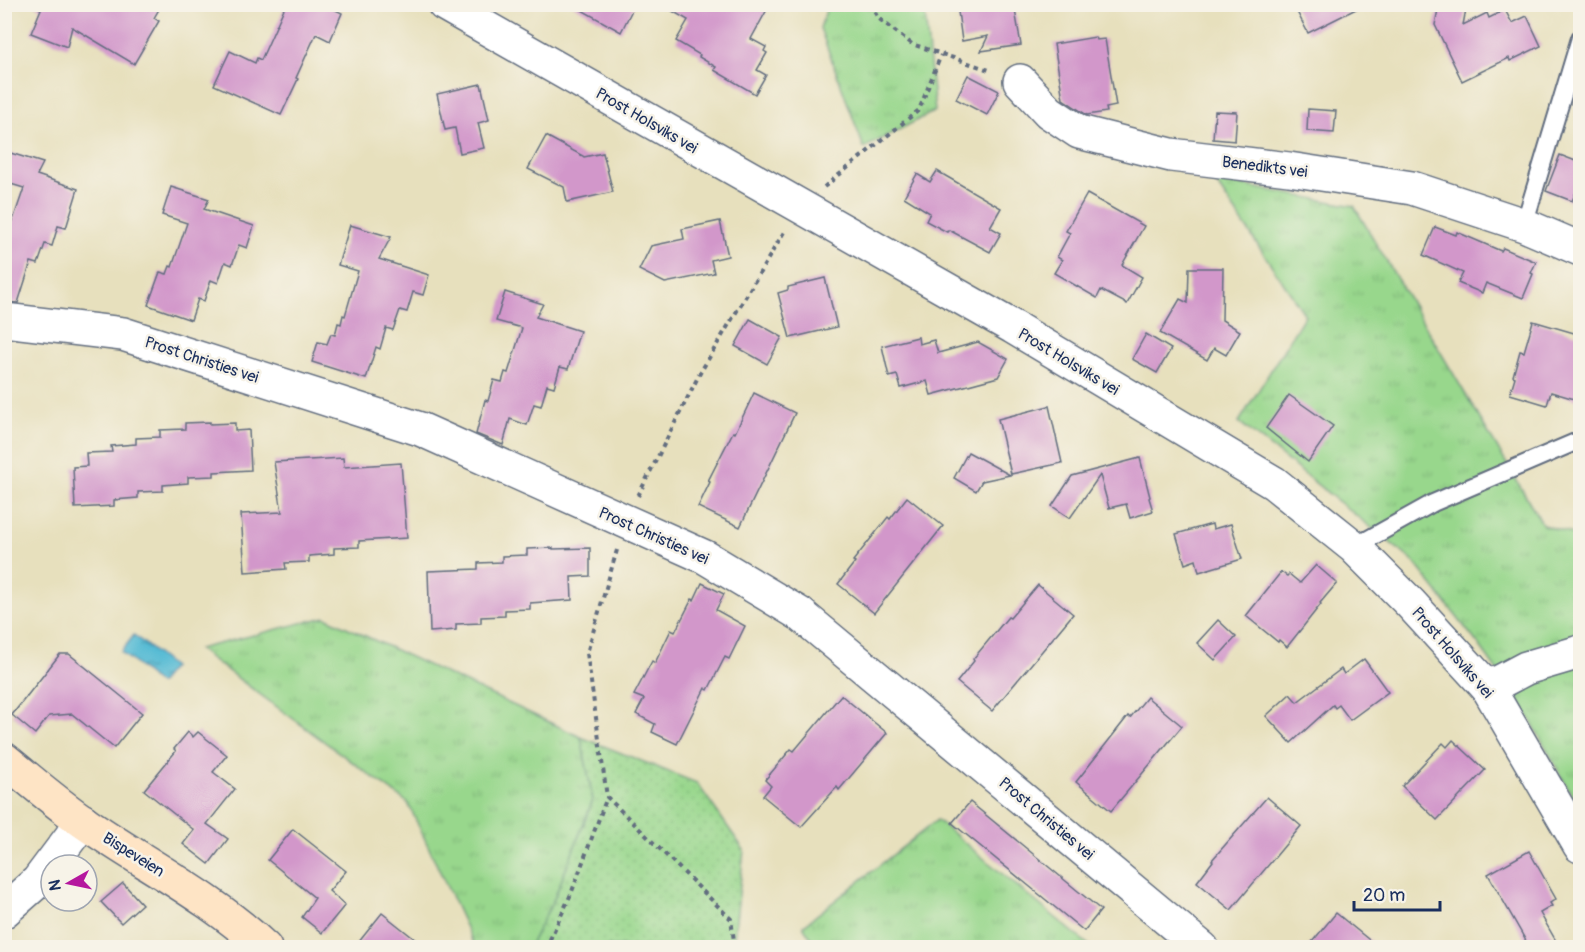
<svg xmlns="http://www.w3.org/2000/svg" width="1585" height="952" font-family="Pangolin,sans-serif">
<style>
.grass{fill:url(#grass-tufts);stroke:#5a8375;stroke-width:1.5}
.park{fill:url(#park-dots);stroke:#5a8375;stroke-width:1.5}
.water{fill:url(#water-ripples);stroke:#387599;stroke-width:1.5}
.building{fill:#d297ca}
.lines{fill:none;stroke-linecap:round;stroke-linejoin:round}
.lane-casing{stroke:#626d7f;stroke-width:20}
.street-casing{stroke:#626d7f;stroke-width:36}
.secondary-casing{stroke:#626d7f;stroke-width:36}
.path{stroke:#626d7f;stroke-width:4;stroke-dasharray:4.5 4.5;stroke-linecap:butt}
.lane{stroke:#fff;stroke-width:16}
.street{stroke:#fff;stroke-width:33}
.secondary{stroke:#fee4c5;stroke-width:33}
.labels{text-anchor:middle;stroke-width:5;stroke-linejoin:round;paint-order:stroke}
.street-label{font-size:16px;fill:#1b2f5e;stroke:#f7f3e8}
</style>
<defs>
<pattern id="grass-tufts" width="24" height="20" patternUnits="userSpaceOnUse" patternTransform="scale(1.5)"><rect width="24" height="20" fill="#98d78c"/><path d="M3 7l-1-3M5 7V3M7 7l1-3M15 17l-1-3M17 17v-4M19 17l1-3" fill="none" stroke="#82b97b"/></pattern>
<pattern id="park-dots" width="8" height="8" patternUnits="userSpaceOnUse" patternTransform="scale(1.5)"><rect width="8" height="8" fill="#98d78c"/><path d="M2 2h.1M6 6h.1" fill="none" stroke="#82b97b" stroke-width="1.8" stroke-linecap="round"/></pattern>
<pattern id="water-ripples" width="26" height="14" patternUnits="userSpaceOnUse" patternTransform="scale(1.5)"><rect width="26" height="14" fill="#56bbd4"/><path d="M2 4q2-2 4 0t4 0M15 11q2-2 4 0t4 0" fill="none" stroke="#4698af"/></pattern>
</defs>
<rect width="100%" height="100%" fill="#f7f3e8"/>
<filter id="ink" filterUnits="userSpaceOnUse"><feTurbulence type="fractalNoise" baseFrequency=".0167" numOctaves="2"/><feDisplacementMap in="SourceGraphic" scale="12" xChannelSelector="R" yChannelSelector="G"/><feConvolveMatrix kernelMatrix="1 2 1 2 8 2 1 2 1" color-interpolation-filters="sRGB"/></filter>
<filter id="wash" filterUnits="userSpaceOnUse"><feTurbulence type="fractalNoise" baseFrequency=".008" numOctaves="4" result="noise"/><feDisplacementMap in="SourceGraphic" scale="24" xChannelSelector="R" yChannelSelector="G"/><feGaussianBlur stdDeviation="1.35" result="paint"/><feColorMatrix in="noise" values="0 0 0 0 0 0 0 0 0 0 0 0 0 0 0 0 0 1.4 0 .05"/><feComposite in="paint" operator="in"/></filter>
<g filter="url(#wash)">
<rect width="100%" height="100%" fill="#e7e0bd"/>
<g class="grass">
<polygon points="828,5 924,5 935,111 864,148 820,28"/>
<polygon points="1214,180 1354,206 1543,525 1580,536 1580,810 1525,710 1478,644 1413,561 1239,422 1305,315"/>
<polygon points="325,617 581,737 593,800 555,897 529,947 475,947 408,803 198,649"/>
<polygon points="937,820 1091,947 817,947 803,926"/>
</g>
<polygon class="park" points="581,737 697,783 744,850 733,947 529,947 555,897 593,800"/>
<polygon class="water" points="134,635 173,667 159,684 121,652"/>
<g id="blocks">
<g class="building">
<polygon points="33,4 162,4 154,18 159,21 134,64 72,27 67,47 31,33 41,9"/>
<polygon points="286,4 323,4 342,13 330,41 316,34 296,78 298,79 281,115 214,85 230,51 255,63 257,58 261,60"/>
<polygon points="571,4 635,4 621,32"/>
<polygon points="660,4 770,4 751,39 766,47 764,51 767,53 757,70 766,75 755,94 714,70 716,67 699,57 700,55 676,41 688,20"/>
<polygon points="957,4 1014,4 1021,45 981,51 988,36 962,41"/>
<polygon points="1293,4 1366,4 1308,33"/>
<polygon points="1439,4 1467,4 1463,25 1487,13 1489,18 1505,10 1512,23 1527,16 1541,46 1510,61 1509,58 1462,81 1435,25"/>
<polygon points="1095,37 1096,40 1105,39 1116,106 1106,108 1107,112 1087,115 1063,99 1054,44"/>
<polygon points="968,75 999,91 987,115 956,99"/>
<polygon points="481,84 489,120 478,123 484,148 460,153 455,128 445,130 437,94"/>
<polygon points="1308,109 1336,111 1334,133 1307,131"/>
<polygon points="1215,111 1237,112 1235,141 1213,139"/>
<polygon points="546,136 583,156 584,157 603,153 613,192 567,202 564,187 528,169"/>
<polygon points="4,151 43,163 37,175 78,189 66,228 58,226 52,246 45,244 38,264 31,262 18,303 4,302 4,231 9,232 24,188 4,182"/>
<polygon points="1560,155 1581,163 1581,181 1572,201 1546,191"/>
<polygon points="937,171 1001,208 990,227 1001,233 990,252 949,230 947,232 926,221 930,213 904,197 917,174 930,182"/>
<polygon points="171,187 209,199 204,209 254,226 247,248 239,245 232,265 225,262 218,283 211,280 204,301 198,299 191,320 148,305 160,272 167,274 170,266 172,267 187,223 162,215"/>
<polygon points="1087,194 1144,226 1122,265 1142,277 1127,304 1101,290 1097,298 1054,273 1062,260 1057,257 1070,233 1066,231"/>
<polygon points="720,221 728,256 711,260 714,273 665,283 639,270 651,246 684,239 682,229"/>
<polygon points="350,225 391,237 379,259 429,275 423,295 413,292 407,312 400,310 393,330 386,328 380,349 376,347 366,379 312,362 318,342 327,344 331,334 335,335 338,323 341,324 343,315 345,316 358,271 338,265"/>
<polygon points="1435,227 1456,235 1457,232 1501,251 1503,248 1536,262 1531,273 1533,274 1523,298 1486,283 1482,293 1458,283 1463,273 1423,255"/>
<polygon points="1189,268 1223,268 1222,320 1240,331 1226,355 1214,348 1207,360 1160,333 1180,299 1188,303"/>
<polygon points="825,278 837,327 790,338 778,293 788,290 788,287"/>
<polygon points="505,292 543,304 536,317 580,331 568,369 560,367 554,387 547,385 541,406 534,404 527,425 510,419 503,445 476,434 485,400 488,401 494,380 502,382 505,372 508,373 522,328 496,321"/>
<polygon points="750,319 782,337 767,364 735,346"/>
<polygon points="1533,321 1581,335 1581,401 1551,392 1547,405 1510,394 1515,377 1513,376 1520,351 1524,352"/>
<polygon points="1146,334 1171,349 1157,373 1132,359"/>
<polygon points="918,337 919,344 934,340 938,353 978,342 1008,359 998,377 931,395 927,381 901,388 897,375 889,377 882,346"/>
<polygon points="754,393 795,413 740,527 698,507 710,482 708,481 733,432 735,433"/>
<polygon points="1289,395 1333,426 1308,462 1266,428"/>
<polygon points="1049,406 1062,463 1011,474 998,419"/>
<polygon points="210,422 210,424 235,423 235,431 249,430 251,470 214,472 214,476 188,477 188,483 163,485 163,491 138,492 138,498 114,500 114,506 75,508 73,467 87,466 86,453 112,452 111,446 136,444 136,438 160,437 160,430 185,429 185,423"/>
<polygon points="968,452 1010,475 982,481 976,491 954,478"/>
<polygon points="343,458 344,467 401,463 407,538 359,541 359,547 334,548 334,554 309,556 309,562 285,563 286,569 245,572 241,514 282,512 274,462"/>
<polygon points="1140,458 1150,497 1149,498 1153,511 1130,518 1126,504 1109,508 1100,475 1070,518 1052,506 1072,476"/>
<polygon points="907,497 943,526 874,613 838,584 855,562 853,561 888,517 890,519"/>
<polygon points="1212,524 1213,529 1231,524 1242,559 1199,572 1196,560 1185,564 1176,534"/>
<polygon points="553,548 553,549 590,548 590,576 571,577 572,600 530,603 530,609 505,610 505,616 481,617 481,623 456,624 456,630 430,632 428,571 478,569 478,563 502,562 502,556 527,555 527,549"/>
<polygon points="1316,565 1337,583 1320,603 1321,604 1287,647 1279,640 1278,642 1246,616 1281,572 1287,576 1289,574 1300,583"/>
<polygon points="702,583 724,594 716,610 745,626 729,659 725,657 708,690 705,688 677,744 652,732 655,724 636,714 644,699 634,695 652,661 655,663 671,630 675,632 692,599 694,600"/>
<polygon points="1038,585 1073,614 992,711 957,682 974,661 973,659 1008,617 1010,618"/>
<polygon points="1218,620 1236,637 1215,660 1197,643"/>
<polygon points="60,654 69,654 142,713 114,748 72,714 49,716 35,734 12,715"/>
<polygon points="1364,659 1388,692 1350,720 1339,705 1335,708 1333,705 1291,743 1266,716 1290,694 1297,702 1341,669 1344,674"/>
<polygon points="841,695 887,733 839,790 837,787 801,827 763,796 771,786 765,780 791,749 794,751"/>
<polygon points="1147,697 1182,726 1111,811 1076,782 1128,716 1130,718"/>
<polygon points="188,732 193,737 198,732 227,755 213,772 235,789 207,824 228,839 209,864 183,844 194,830 144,790 176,751 174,749"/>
<polygon points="1453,740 1485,770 1437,820 1402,786 1443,743 1447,747"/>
<polygon points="1267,797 1301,826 1231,910 1197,882 1213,861 1212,860"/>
<polygon points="970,802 1101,910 1084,931 952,823"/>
<polygon points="293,829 346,871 329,891 345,905 322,933 302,917 315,898 268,860"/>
<polygon points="1529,851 1556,899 1550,903 1552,906 1540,913 1560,948 1530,948 1488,874"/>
<polygon points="123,883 142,904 121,923 101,902"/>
<polygon points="382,913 426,948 354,948"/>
<polygon points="1336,913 1379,948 1307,948"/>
</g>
</g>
</g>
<g filter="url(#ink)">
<use href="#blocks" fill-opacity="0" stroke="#626d7f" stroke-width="1.5"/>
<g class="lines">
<g class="lane-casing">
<g id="lane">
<polyline points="1524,225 1580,38"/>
<polyline points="1354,547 1433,503 1580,440"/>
</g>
</g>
<g class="street-casing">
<g id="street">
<polyline points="444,4 1013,327 1274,483 1354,547 1410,603 1488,688 1580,846"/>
<polyline points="1020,81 1049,112 1079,132 1171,155 1289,169 1412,188 1524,225 1580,249"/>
<polyline points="4,320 123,334 420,429 705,557 800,614 1202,948"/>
<polyline points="1488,688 1526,668 1580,652"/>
<polyline points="4,911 38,881 83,821"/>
</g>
</g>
<g class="secondary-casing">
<path id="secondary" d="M4,759C30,780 56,803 84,822C144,864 211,897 265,948"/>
</g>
<g class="path">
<polyline points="870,4 878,18 912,44 992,71"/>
<polyline points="824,187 919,110 941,55"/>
<polyline points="638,496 700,373 784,232"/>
<polyline points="617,550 587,653 607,797 731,919 735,948"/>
<polyline points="546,948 571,894 607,797"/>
</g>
<use href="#lane" class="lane"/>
<use href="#street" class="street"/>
<use href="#secondary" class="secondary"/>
</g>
</g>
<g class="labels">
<g class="street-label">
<text transform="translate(647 120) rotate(30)" y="6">Prost Holsviks vei</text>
<text transform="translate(1265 166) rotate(7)" y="6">Benedikts vei</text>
<text transform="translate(202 359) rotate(18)" y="6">Prost Christies vei</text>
<text transform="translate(1069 361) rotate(31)" y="6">Prost Holsviks vei</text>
<text transform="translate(654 535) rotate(24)" y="6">Prost Christies vei</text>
<text transform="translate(1453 652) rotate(49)" y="6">Prost Holsviks vei</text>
<text transform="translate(1047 818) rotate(40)" y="6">Prost Christies vei</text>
<text transform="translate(134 854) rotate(32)" y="6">Bispeveien</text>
</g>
</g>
<rect width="1585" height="952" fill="none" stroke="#f7f3e8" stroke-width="24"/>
<g transform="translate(69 883) rotate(261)"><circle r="28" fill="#f7f3e8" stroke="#9fa5b1" stroke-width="1.5"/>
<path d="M0-4.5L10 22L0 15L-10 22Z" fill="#b5179e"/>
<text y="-9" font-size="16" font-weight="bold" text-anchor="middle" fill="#1b2f5e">N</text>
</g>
<path d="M1354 901v9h86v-9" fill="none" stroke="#1b2f5e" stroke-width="3"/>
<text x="1363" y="901" font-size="18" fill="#1b2f5e" stroke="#f7f3e8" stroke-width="4.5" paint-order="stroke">20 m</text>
</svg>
